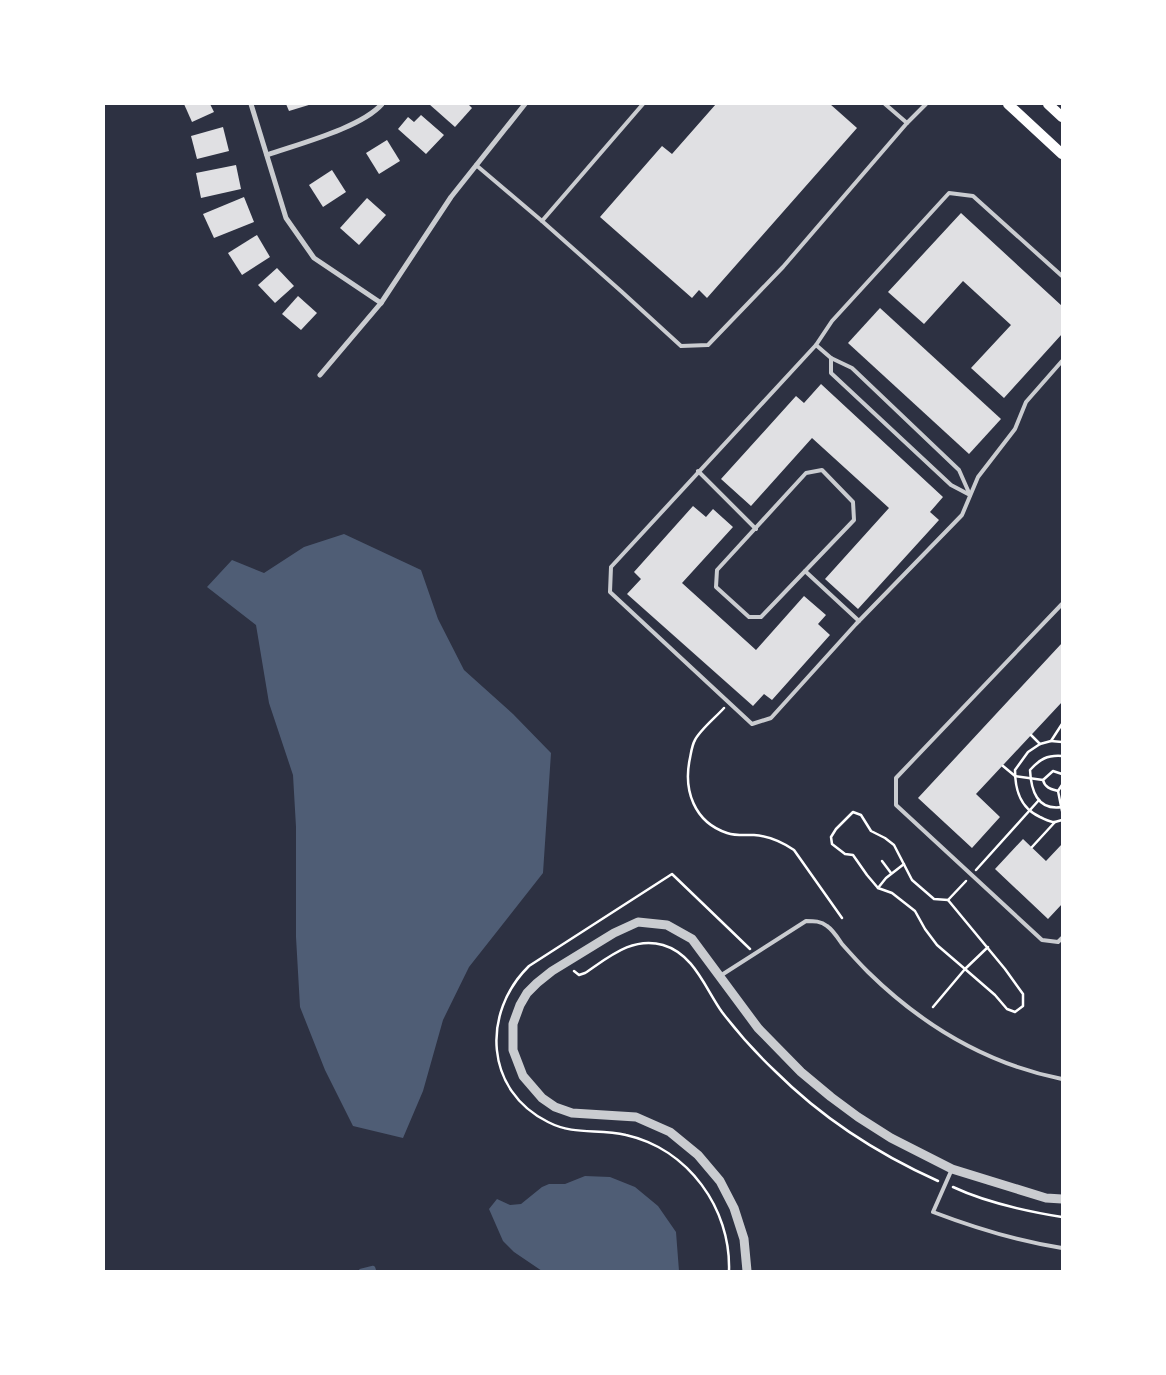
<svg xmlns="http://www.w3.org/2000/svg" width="1166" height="1375" font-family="Figtree,sans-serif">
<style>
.water{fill:#4f5d75}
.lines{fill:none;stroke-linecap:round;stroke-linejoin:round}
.stream{stroke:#4f5d75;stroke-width:4.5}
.building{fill:#e0e0e3}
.path{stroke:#fff;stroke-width:2.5}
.service{stroke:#caccd0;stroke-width:4}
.minor{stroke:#caccd0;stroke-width:5}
.tertiary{stroke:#caccd0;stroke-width:9}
.secondary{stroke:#fff;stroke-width:10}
</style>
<rect width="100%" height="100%" fill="#2d3142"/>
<g class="water">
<polygon points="344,534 421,570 438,619 464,670 513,714 551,753 543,873 469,967 443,1020 423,1091 403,1138 353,1126 325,1070 300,1007 296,937 296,827 293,775 269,703 256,625 207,587 232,560 264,573 304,547"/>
<polygon points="585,1176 610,1177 635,1187 658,1206 676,1232 679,1271 542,1271 514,1252 503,1241 489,1209 497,1199 510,1205 521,1204 542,1187 549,1184 565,1184"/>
</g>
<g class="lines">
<polyline class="stream" points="361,1271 373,1268 374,1271"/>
</g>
<g class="building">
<polygon points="184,104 210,104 214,112 192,122"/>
<polygon points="286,104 312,104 289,111"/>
<polygon points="429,104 468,104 472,108 455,127"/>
<polygon points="716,104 830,104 857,128 707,298 699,290 692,298 600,217 662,146 672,154"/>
<polygon points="421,115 444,135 426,154 398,129 408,117 414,122"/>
<polygon points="223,127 229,151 197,159 191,136"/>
<polygon points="387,140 400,161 379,174 366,153"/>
<polygon points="236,165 241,189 201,198 196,173"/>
<polygon points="332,170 346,192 323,207 309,185"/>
<polygon points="244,197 254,222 214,238 203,214"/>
<polygon points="367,198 386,215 359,245 340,228"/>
<polygon points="961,213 1062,306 1062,334 1004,398 971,368 1011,325 963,281 924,324 888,292"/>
<polygon points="257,235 270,257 242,275 228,253"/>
<polygon points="277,268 294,286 275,303 258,285"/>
<polygon points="298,296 317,313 301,330 282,314"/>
<polygon points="880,308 1001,419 969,454 848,343"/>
<polygon points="821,384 943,497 930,512 939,520 858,609 825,579 889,508 812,438 751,506 721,479 796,396 804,403"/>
<polygon points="693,506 706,517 713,509 733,527 682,583 756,650 804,596 826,615 818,624 830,635 772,700 764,694 753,706 627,594 641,579 634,572"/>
<polygon points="1062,643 1062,702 976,794 1000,817 972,848 918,798"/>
<polygon points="1023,839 1046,861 1062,844 1062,904 1048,919 995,869"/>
</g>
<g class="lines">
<g class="path">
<path d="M724,708C716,717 700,730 695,740C692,745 691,753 690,758C683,790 694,822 727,833C736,836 745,835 754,835C769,836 782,842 794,850L842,918"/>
<polyline points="1031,735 1040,744"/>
<polyline points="1051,741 1062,742"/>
<path d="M1062,756C1047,755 1040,759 1030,770C1031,790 1037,811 1062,807"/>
<polyline points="1003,766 1015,776 1043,780"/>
<path d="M1062,774L1053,771L1043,780C1045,788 1051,789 1058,791L1062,811"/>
<polyline points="1058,791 1062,785"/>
<polyline points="1055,822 1062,820"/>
<path d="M1032,847L1055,822C1049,822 1045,819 1040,817C1020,808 1015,790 1015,770L1028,752L1040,744L1051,741L1062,724"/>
<polyline points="882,861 891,873"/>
<polyline points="976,870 1039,800"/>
<polyline points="878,888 886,878 904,864"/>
<polyline points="948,900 966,881"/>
<path d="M574,971L579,975L585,973C609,957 633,936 663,945C694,954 705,988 722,1012C738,1033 756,1053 775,1071C822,1118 878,1154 938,1181"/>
<polyline points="933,1007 965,969 937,945 925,929 915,911 892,893 878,888 867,875 853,855 845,854 832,844 831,837 836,829 853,812 861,815 871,831 885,838 894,845 912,880 934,899 948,900 1005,969 1023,994 1023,1006 1015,1012 1007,1009 995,995 965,969 988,947"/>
<path d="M953,1187C987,1203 1025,1211 1062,1217"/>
<path d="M729,1271C731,1208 688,1149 626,1135C598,1128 575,1136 548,1122C485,1091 481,1013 529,966L672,874L750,949"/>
</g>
<g class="service">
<polyline points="907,123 926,104"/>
<polyline points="476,165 542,221 643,104"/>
<polyline points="542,221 622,292 681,346 708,345 783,267 907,123 885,104"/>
<polyline points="1062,276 973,196 949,193 832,321 816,345 611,567 610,592 752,724 771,718 856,624 962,515 978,477 1015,429 1026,402 1062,361"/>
<polyline points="816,345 831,358 852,368 959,470 970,495"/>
<polyline points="831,358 831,373 951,485 970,495"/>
<polygon points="822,470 853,502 854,520 761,617 749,617 716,587 717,570 806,473"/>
<polyline points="698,471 756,529"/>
<polyline points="805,571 859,621"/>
<polyline points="1062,604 896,778 896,805 1042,940 1058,942 1062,938"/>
<path d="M720,976L806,921C814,921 821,921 827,926C833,930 838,938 842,944C850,953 859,963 868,972C922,1025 987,1064 1062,1079"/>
<path d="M952,1169L933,1212C975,1228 1017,1241 1062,1248"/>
</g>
<g class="minor">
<polyline points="251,104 286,218 314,258 381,303"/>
<path d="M267,155C298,144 361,128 382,104"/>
<polyline points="320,375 381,303 451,197 525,104"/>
</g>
<polyline class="tertiary" points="747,1271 744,1239 734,1208 720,1181 698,1155 670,1132 636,1117 572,1113 555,1107 542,1098 523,1076 513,1050 513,1024 520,1005 527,993 537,983 552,971 614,933 638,922 667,925 692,939 758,1028 801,1072 831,1097 858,1117 891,1138 952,1169 1046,1198 1062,1199"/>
<g class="secondary">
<polyline points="1008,104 1062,154"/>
<polyline points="1048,104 1062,117"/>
</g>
</g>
<rect width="1166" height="1375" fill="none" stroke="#ffffff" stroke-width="210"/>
</svg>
